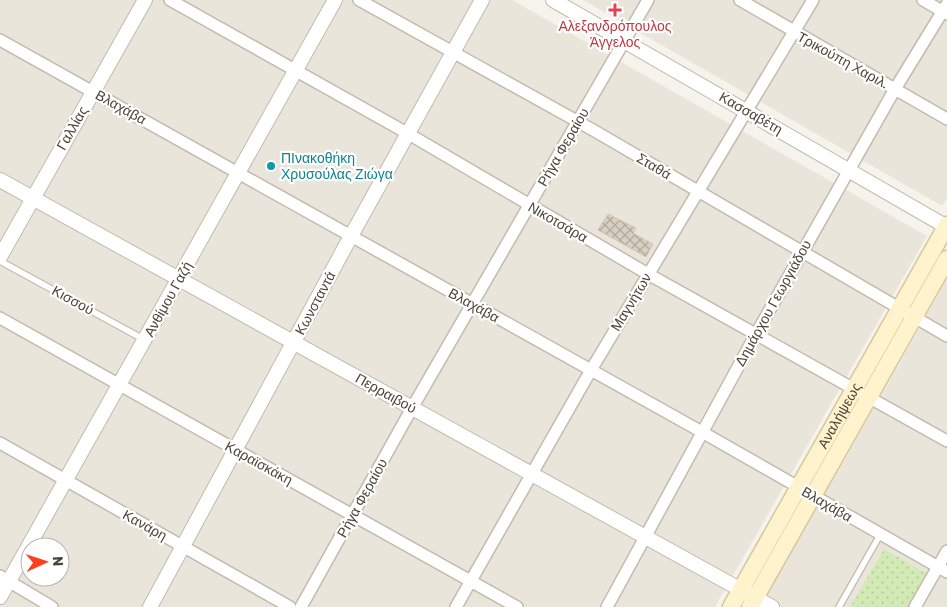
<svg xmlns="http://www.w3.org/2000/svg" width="947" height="607" font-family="Rubik,sans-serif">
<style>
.residential{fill:#eae5da;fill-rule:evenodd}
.grass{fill:url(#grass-dots)}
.building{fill:url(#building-cross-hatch);stroke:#d3c7b4}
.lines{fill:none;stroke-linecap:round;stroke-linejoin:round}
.service-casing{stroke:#c2bbae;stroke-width:8}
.minor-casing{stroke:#c2bbae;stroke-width:14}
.tertiary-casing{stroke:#c2bbae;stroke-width:16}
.secondary-casing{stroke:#d6c79b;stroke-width:19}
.service{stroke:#fff;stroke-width:5.5}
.minor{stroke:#fff;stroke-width:11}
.tertiary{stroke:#fff;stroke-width:14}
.secondary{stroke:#fff3cd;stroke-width:16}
.health-dot{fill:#e0444e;stroke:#fff;stroke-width:2}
.culture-dot{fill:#0f9aa8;stroke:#fff;stroke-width:2}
.labels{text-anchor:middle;stroke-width:4.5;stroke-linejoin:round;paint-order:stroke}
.health-label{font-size:14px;fill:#be3a42;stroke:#fff}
.street-label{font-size:14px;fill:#4b4439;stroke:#fff}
.culture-label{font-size:14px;fill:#0d838f;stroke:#fff;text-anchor:start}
</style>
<defs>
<pattern id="grass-dots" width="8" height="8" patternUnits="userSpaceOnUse" patternTransform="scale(1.25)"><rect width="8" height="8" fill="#d2eab5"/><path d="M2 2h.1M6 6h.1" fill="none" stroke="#b6ca9c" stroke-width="1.8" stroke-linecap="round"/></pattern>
<pattern id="building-cross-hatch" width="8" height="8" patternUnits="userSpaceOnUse" patternTransform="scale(1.25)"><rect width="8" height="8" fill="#d8cfc1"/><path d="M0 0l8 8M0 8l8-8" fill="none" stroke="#b1aa9e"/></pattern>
</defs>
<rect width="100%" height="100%" fill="#f6f3ec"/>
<g class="residential">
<path d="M0,0H512L927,236L715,607H0ZM30,547H60V577H30Z"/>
<polygon points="583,0 947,0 947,198 942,206"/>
<polygon points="947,279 947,607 760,607 913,340"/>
</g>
<polygon class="grass" points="884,549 927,574 908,607 850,607"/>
<polygon class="building" points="608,214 636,228 633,233 653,244 646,257 598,230"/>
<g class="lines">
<g class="service-casing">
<g id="service">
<polyline points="0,261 143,339"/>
<polyline points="839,607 880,535"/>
</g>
</g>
<g class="minor-casing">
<g id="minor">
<polyline points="170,0 407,133 648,274 947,441"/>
<polyline points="359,0 593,130 947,336"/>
<polyline points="740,0 947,119"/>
<polyline points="923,0 947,14"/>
<polyline points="0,40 702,432 947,572"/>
<polyline points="0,318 517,607"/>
<polyline points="0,443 290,607"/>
<polyline points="0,576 52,607"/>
<polyline points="301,607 412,408 648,0"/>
<polyline points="456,607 591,370 813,0"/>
<polyline points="607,607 756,334 895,89 947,4"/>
<polyline points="915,607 947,551"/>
</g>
</g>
<g class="tertiary-casing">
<g id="tertiary">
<polyline points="553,0 947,227"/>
<polyline points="0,180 772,607"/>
<polyline points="0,257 145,0"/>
<polyline points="0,597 335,0"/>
<polyline points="150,607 351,236 482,0"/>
</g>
</g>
<g class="secondary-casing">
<g id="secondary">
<path id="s1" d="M731,607L947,225"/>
<polyline points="750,607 947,259"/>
</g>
</g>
<use href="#service" class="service"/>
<use href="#minor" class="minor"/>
<use href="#tertiary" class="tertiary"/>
<use href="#secondary" class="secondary"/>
</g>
<path class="health-dot" d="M612.5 2.5h5v5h5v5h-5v5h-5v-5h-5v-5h5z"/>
<circle class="culture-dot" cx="271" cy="166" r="5"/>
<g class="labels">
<g class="health-label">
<text x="615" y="31">Αλεξανδρόπουλος<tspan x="615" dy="16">Άγγελος</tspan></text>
</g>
<g class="street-label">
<text transform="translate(843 60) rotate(29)" y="5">Τρικούπη Χαριλ.</text>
<text transform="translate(121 107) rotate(29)" y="5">Βλαχάβα</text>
<text transform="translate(751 113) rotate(30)" y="5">Κασσαβέτη</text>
<text transform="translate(72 128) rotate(-60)" y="5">Γαλλίας</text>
<text transform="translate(563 147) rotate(-60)" y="5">Ρήγα Φεραίου</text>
<text transform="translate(654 166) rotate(31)" y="5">Σταθά</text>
<text transform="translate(558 222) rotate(30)" y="5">Νικοτσάρα</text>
<text transform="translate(168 299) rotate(-61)" y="5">Ανθίμου Γαζή</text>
<text transform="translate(73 300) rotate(29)" y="5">Κισσού</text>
<text transform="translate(631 302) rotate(-59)" y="5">Μαγνήτων</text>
<text transform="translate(315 303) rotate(-62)" y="5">Κωνσταντά</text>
<text transform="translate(773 303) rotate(-61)" y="5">Δημάρχου Γεωργιάδου</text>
<text transform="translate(474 305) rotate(29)" y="5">Βλαχάβα</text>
<text transform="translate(386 393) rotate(29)" y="5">Περραιβού</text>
<text dy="5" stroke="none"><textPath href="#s1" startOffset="220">Αναλήψεως</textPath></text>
<text transform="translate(259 463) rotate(29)" y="5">Καραϊσκάκη</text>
<text transform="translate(362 498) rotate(-61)" y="5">Ρήγα Φεραίου</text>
<text transform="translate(827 504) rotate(30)" y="5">Βλαχάβα</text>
<text transform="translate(145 525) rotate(29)" y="5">Κανάρη</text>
</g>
<g class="culture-label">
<text x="281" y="163">ΠΙνακοθήκη<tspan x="281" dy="16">Χρυσούλας Ζιώγα</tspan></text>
</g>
</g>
<g transform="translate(45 562) rotate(87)"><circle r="24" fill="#ffffff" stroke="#b7b4b0"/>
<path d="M0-4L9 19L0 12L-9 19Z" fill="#fc3f1d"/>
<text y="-8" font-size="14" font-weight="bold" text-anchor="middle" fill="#4b4439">N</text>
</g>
</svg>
